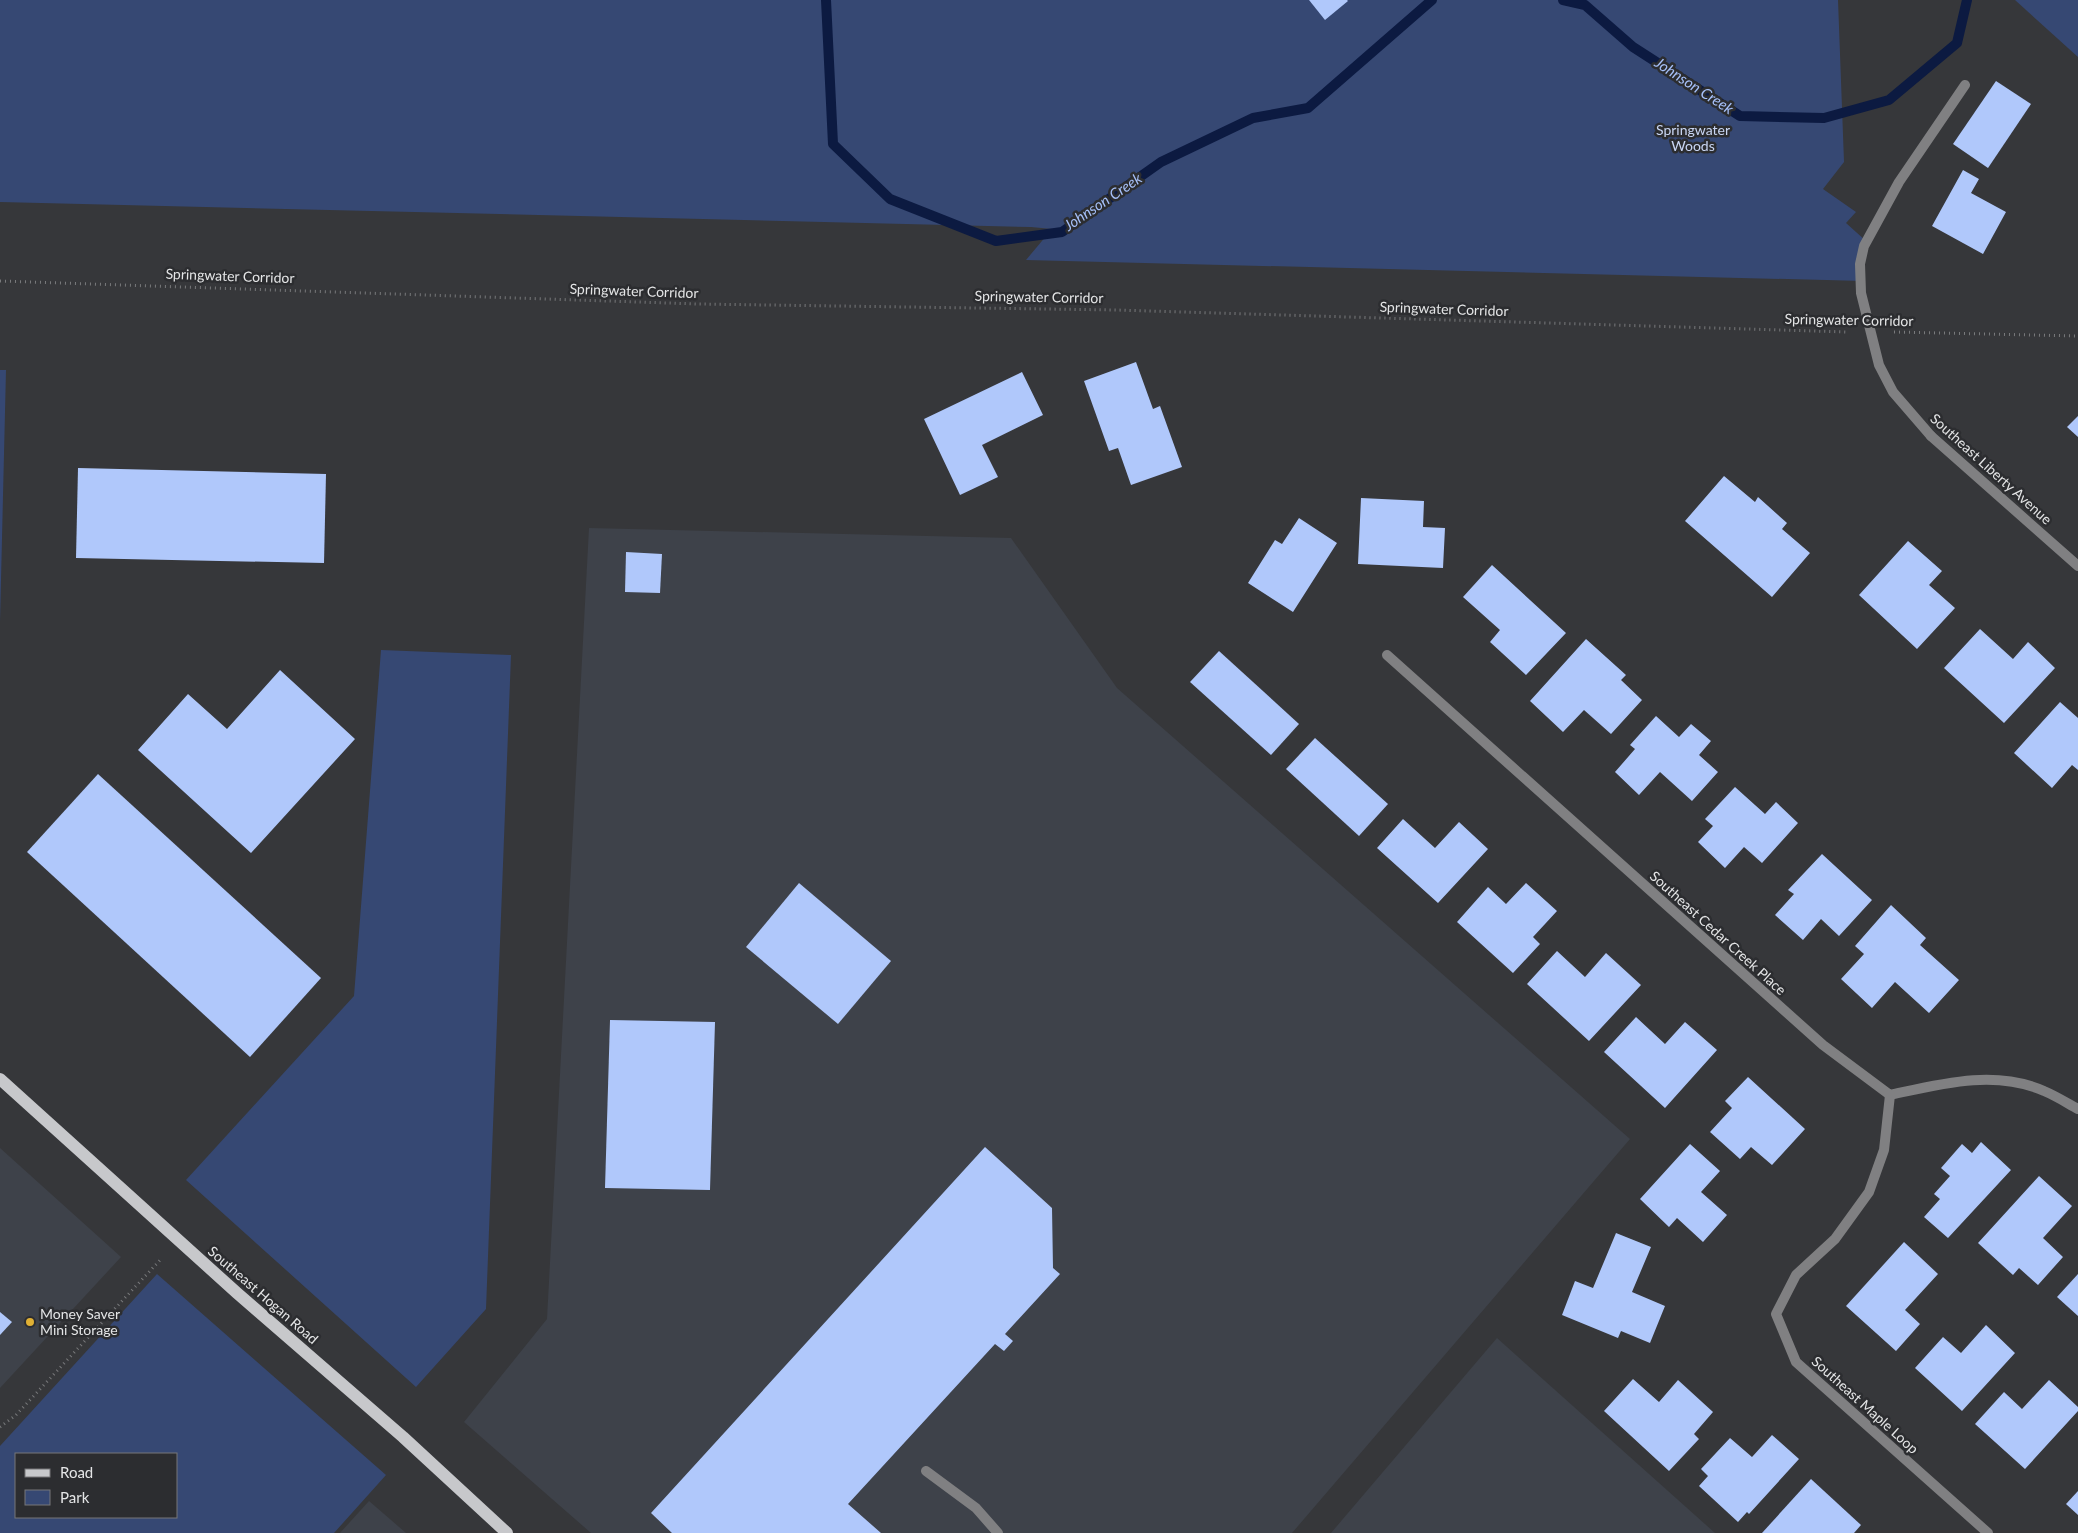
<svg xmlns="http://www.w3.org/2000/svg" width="2078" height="1533" font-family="Lato,sans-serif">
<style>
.built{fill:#3e424a}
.green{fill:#364873;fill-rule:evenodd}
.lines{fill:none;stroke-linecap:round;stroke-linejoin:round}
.stream{stroke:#0c1a41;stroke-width:10}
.building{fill:#b0c8fb}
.path{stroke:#797a7c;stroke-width:3;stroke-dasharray:1 4;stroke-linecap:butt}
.lane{stroke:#808082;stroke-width:10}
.street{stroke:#808082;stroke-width:10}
.primary{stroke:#c7c8cb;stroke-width:12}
.poi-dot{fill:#e0b034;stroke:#2c2d30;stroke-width:2}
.labels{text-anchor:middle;stroke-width:5;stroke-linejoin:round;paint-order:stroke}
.park-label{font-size:14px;fill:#c9d6f3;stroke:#2c2d30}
.street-label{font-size:14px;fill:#e4e5e6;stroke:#2c2d30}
.poi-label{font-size:14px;fill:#e4e5e6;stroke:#2c2d30;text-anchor:start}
.water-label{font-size:15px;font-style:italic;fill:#a6c0f9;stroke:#2c2d30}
</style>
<rect width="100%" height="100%" fill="#36373a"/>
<g class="built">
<polygon points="589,528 1011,538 1117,688 1630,1139 1292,1533 591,1533 464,1422 547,1319"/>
<polygon points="0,1148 121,1257 0,1388"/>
<polygon points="1497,1338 1715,1533 1331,1533"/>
<polygon points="369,1501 406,1533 340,1533"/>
</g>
<g class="green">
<polygon points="0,0 1838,0 1844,162 1823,189 1856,212 1846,223 1866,241 1864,281 1026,260 1052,229 1031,227 0,202"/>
<polygon points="2015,0 2078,0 2078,57"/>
<polygon points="0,370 6,370 0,622"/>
<polygon points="381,650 511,655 486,1309 416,1387 186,1180 354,996"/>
<path d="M157,1274L386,1475L334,1533H0V1446ZM16,1454H176V1517H16Z"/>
</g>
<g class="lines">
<g class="stream">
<polyline points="826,0 833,144 890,199 996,241 1062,232 1161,162 1253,118 1308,108 1432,0"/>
<polyline points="1563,0 1585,5 1633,47 1740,116 1824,118 1889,100 1957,43 1967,0"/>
</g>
</g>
<g class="building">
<polygon points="1309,0 1347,0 1348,1 1325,20"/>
<polygon points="1996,81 2031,104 1988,168 1953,144"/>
<polygon points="1963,170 1979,179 1971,193 2006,212 1983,254 1932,226"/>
<polygon points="1136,362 1153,409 1160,406 1182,467 1131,485 1118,448 1109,451 1084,381"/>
<polygon points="1022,372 1043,415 982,445 998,477 960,495 924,419"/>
<polygon points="2078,416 2078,437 2067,427"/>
<polygon points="78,468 326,474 324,563 76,558"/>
<polygon points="1724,476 1755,502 1758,497 1787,523 1782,529 1810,553 1772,597 1685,521"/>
<polygon points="1361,498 1424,501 1423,527 1445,528 1443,568 1358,564"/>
<polygon points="1299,518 1337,543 1293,612 1248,583 1275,540 1282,544"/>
<polygon points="1908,541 1942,571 1929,585 1955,608 1917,649 1859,595"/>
<polygon points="626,552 662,554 660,593 625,592"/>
<polygon points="1492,565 1566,633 1526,675 1490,642 1500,630 1463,597"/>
<polygon points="1980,629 2013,659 2028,642 2055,668 2004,723 1944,668"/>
<polygon points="1586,639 1626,675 1621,680 1642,700 1611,734 1584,710 1563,732 1530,701"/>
<polygon points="1219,651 1299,724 1271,755 1190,682"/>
<polygon points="280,670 355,739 251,853 138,750 188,694 227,729"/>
<polygon points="2060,702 2078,718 2078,770 2072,765 2052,788 2014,753"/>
<polygon points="1656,716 1679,737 1691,724 1711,741 1699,755 1718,772 1692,801 1660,772 1639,795 1615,772 1635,749 1630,745"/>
<polygon points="1315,738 1388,804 1359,836 1286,769"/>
<polygon points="98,774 321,978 250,1057 27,852"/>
<polygon points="1735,787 1765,814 1776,802 1798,823 1762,863 1744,847 1725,868 1698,842 1713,826 1705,819"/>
<polygon points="1403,819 1435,848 1459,822 1488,849 1438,903 1377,848"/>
<polygon points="1822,854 1872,900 1839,936 1821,919 1803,940 1775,915 1794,894 1788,890"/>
<polygon points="799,883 891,961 838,1024 746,947"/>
<polygon points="1526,883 1557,911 1533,937 1540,944 1513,973 1457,922 1488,887 1506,904"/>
<polygon points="1891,905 1926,938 1920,945 1959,980 1929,1013 1895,982 1872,1008 1841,979 1864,954 1855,946"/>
<polygon points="1557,951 1585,977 1606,953 1641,985 1589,1041 1527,984"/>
<polygon points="1636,1017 1665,1044 1685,1022 1717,1050 1665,1108 1604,1052"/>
<polygon points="610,1020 715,1022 710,1190 605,1188"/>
<polygon points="1748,1077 1805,1129 1772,1165 1751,1147 1740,1159 1710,1132 1732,1108 1725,1101"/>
<polygon points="1981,1142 2011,1170 1948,1238 1924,1217 1940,1199 1934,1194 1950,1176 1941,1168 1962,1144 1972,1153"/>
<polygon points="1690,1144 1720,1171 1701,1192 1727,1215 1703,1242 1677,1218 1669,1227 1640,1199"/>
<polygon points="985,1147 1052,1208 1053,1268 1060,1274 1005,1334 1013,1341 1004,1351 995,1344 848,1504 881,1533 672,1533 651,1513"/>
<polygon points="2039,1176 2072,1206 2043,1238 2063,1257 2038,1285 2019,1268 2013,1275 1978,1243"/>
<polygon points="1616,1233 1651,1247 1632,1292 1665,1306 1650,1343 1621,1331 1618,1338 1562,1315 1575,1281 1593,1288"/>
<polygon points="1904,1242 1938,1274 1905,1310 1920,1324 1896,1351 1846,1306"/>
<polygon points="2078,1274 2078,1316 2057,1297"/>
<polygon points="0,1312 12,1322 0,1335"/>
<polygon points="1986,1325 2015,1353 1962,1411 1915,1368 1943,1337 1961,1353"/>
<polygon points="1633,1379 1659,1402 1678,1380 1713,1412 1694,1434 1699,1439 1669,1471 1604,1411"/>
<polygon points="2049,1380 2078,1407 2078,1411 2025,1469 1975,1424 2004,1392 2022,1409"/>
<polygon points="1772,1435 1799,1459 1749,1514 1747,1512 1738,1522 1699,1486 1708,1476 1701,1469 1730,1438 1752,1457"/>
<polygon points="1811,1479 1861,1525 1854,1533 1762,1533"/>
<polygon points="2078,1491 2078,1515 2066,1504"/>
</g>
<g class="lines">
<g class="path">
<polyline points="0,281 698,304 1116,310 1847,332"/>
<polyline points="1894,332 2078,336"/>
<polyline points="0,1427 16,1415 162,1258"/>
</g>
<g class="lane">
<polyline points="1931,436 1893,392 1879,365 1861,293 1860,264 1864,246 1899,182 1965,85"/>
<polyline points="926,1471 976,1508 998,1533"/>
</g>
<g class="street">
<polyline points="1931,436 2078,566"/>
<path d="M1387,655L1823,1045L1890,1095C1940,1084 1995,1069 2044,1091C2056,1096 2067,1103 2078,1109"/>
<polyline points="1890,1095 1884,1150 1869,1192 1835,1239 1796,1275 1776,1314 1796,1362 1988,1533"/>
</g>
<polyline class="primary" points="0,1079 237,1293 403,1437 507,1533"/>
</g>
<circle class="poi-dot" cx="30" cy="1322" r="5"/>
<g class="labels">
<g class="park-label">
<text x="1693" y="135">Springwater<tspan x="1693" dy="16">Woods</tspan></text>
</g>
<g class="street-label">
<text transform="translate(230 276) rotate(2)" y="5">Springwater Corridor</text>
<text transform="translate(634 291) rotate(2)" y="5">Springwater Corridor</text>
<text transform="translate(1039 297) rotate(1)" y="5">Springwater Corridor</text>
<text transform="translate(1444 309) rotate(2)" y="5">Springwater Corridor</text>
<text transform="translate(1849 320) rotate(1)" y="5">Springwater Corridor</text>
<text transform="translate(1991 469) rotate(42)" y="5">Southeast Liberty Avenue</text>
<text transform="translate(1718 933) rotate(42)" y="5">Southeast Cedar Creek Place</text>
<text transform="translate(263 1295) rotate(41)" y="5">Southeast Hogan Road</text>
<text transform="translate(1865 1405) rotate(42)" y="5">Southeast Maple Loop</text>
</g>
<g class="poi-label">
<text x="40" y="1319">Money Saver<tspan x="40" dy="16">Mini Storage</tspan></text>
</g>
<g class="water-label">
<text transform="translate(1694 86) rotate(33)" y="5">Johnson Creek</text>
<text transform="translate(1103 202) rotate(-34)" y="5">Johnson Creek</text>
</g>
</g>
<rect x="15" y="1453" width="162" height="65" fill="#2c2d30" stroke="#767779"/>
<rect x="25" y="1469" width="25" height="8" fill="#c7c8cb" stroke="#767779"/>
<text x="60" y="1478" font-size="15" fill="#e4e5e6">Road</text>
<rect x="25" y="1490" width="25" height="15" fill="#364873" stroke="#767779"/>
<text x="60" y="1503" font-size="15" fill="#e4e5e6">Park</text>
</svg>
